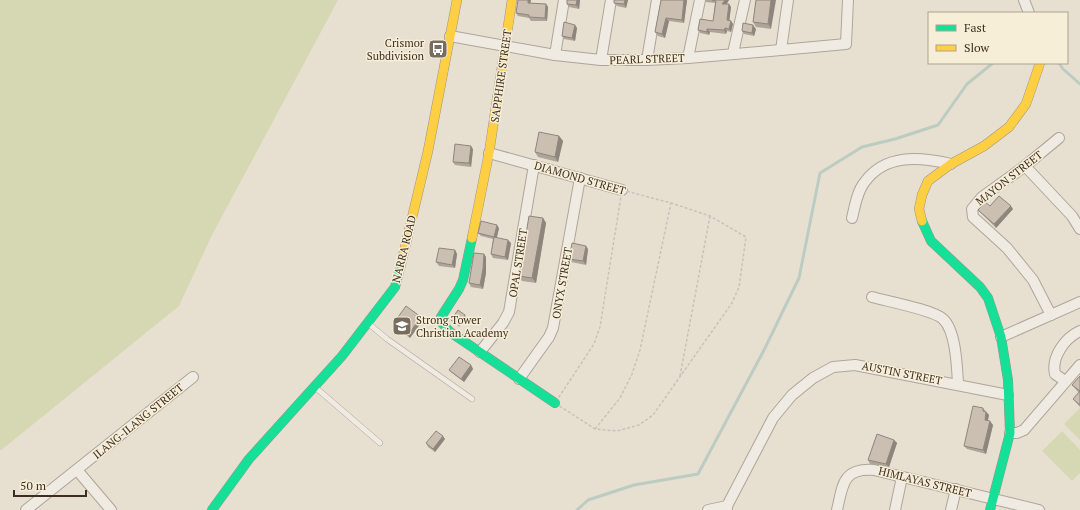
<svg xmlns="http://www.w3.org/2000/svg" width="1080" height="510" font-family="'PT Serif',serif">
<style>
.green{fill:#d6d7b3}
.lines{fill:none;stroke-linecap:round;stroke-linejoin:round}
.stream{stroke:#bcccc2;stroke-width:3}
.lane-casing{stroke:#ada599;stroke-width:6}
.street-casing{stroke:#ada599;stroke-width:12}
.fast-casing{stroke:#9c958a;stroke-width:10}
.slow-casing{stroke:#9c958a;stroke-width:10}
.path{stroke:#c8c2b9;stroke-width:1.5;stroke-dasharray:3 2;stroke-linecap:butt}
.lane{stroke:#efebe3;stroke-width:5}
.street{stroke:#efebe3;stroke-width:10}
.fast{stroke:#16e098;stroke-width:9}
.slow{stroke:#ffcf43;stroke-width:9}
.wall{fill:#afa499}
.shaded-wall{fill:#8e867d}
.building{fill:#cbbfb2;stroke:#8e867d}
.labels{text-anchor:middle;stroke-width:3;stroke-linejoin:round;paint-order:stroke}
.poi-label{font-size:11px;fill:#3d2e20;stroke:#f7eed8;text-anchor:end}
.street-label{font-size:11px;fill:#3d2e20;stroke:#f7eed8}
</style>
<rect width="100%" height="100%" fill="#e7e0d1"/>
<g class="green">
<polygon points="0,0 338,0 212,235 179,306 0,451"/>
<polygon points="1080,408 1080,440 1064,424"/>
<polygon points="1062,431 1080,450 1080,473 1072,481 1042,451"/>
</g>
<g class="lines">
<g class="stream">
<polyline points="1059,63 1063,69 1080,84"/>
<polyline points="577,510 588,500 634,485 698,474 763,352 799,278 820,173 862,147 895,139 938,125 967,84 993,63"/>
</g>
<g class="lane-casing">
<g id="lane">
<polyline points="369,324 387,339 472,399"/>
<polyline points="315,387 380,443"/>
</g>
</g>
<g class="street-casing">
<g id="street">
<polyline points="1024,0 1029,13"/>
<polyline points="450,36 555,55 601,60 647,60 688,58 781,50 846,44 848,0"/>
<polyline points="781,50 788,0"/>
<polyline points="733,53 745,0"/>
<polyline points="555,55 564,0"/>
<polyline points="688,58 700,0"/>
<polyline points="601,60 611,0"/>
<polyline points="647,60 657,0"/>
<polyline points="489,153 622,190"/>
<polyline points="1025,166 1072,216 1080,229"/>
<path d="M852,218C855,206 857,192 864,183C885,153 920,157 951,164"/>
<path d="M872,297C886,301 934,310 943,319C956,331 957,367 958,384"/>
<polyline points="1051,315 1033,280 1007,248 973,217 972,209 982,197 1025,166 1059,138"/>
<polyline points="1001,337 1080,302"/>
<polyline points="480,352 503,323 509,312 534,165"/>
<polyline points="519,379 549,337 553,328 580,178"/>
<path d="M1065,381L1055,374C1051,357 1065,338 1080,331"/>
<polyline points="1010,433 1017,433 1024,430 1080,365"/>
<polyline points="77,470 111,510"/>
<polyline points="26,510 193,377"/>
<polyline points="708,510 727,506"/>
<polyline points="727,510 727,506 773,418 792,395 813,378 833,367 855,365 1008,395"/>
<path d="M837,510C843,485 842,468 874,470L1039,510"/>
<polyline points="895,510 902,477"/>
<polyline points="951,510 956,489"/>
</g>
</g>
<g class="fast-casing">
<g id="fast">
<polyline points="922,221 931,241 980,287 988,298 1001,337 1008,380 1010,433 990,510"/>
<polyline points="472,238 463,280 459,289 441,317 442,323 450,332 555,403"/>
<polyline points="212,510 249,459 342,356 395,287 401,264"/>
</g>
</g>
<g class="slow-casing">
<g id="slow">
<polyline points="922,221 919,209 922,195 928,181 951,164 984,146 1009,127 1026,104 1040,63"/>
<polyline points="472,238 489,153 512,0"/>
<polyline points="401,264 428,151 457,0"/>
</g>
</g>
<g class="path">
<polygon points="622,190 671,203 710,216 746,237 739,287 732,303 653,415 639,425 617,431 595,429 555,403 594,344 600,327"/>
<polyline points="680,376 710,216"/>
<polyline points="595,429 620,398 632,374 640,350 671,203"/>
</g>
<use href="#lane" class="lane"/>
<use href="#street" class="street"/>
<use href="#fast" class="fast"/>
<use href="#slow" class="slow"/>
</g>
<g class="wall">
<polygon points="567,0 580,0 579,9 569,7 567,4"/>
<polygon points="614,0 628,0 626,8 617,6 614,3"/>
<polygon points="661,0 687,0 684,23 669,21 665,38 658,36 655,32"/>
<polygon points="705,0 729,0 726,4 729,4 731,7 729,21 731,21 733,24 731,32 727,31 726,34 710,32 709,35 700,33 698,30 713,21 715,3 706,2"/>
<polygon points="756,0 771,29 756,27 753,22"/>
<polygon points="531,3 546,4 548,7 547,21 531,21 529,18 518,16 516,13"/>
<polygon points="575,25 577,28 575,41 564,39 562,36"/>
<polygon points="756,29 754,36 744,34 742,31"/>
<polygon points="559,136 563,141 558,162 538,157 535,152"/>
<polygon points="473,149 471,167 455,165 453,162"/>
<polygon points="990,206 1013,209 996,228 978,210"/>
<polygon points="543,218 546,223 536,283 522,281 519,276"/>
<polygon points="499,228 497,238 511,243 508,260 493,258 491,254 493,239 481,236 478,233"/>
<polygon points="588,249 586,265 571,262 569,259"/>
<polygon points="455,250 457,254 455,268 439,266 436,262"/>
<polygon points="484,254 486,257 486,273 483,289 471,287 469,283"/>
<polygon points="423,320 410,338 395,327 393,324"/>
<polygon points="471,365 473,369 464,382 452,373 449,370"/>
<polygon points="1080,376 1080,407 1073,399 1079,393 1072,385"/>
<polygon points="983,408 989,415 988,421 993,425 986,454 967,449 964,446"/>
<polygon points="445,439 435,452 428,447 426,443"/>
<polygon points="894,440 897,443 889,467 870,464 868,460"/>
</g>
<g class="shaded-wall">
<polygon points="528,0 531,0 530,6 528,3"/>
<polygon points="577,0 580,0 579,9 576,5"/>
<polygon points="625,0 628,0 626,8 624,4"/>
<polygon points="684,0 687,0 684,23 682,20"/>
<polygon points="725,0 729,0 725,7 722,4"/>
<polygon points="771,0 776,0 771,29 768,24"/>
<polygon points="546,4 548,7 547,21 545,18"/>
<polygon points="729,4 731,7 729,23 727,20"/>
<polygon points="666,18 669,21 665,38 662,34"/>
<polygon points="731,21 733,24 731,32 729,29"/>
<polygon points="575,25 577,28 575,41 572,38"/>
<polygon points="753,25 756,29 754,36 752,33"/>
<polygon points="725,28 727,31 726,34 724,30"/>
<polygon points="707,29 710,32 709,35 707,32"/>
<polygon points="559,136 563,141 558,162 555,157"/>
<polygon points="471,146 473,149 471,167 469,163"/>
<polygon points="1011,206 1013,209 996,228 994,224"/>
<polygon points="543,218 546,223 536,283 532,278"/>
<polygon points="497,225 499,228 496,240 494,237"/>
<polygon points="508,240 511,243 508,260 505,257"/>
<polygon points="586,246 588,249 586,265 583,261"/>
<polygon points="455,250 457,254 455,268 452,265"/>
<polygon points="484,254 486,257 486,273 483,289 480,285"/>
<polygon points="465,315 466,317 459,327 458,325"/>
<polygon points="421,317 423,320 410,338 408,335"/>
<polygon points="471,365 473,369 464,382 461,379"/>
<polygon points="986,412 989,415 987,423 985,420"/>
<polygon points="990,421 993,425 986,454 983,450"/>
<polygon points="443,436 445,439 435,452 433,449"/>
<polygon points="894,440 897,443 889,467 886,464"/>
</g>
<g class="building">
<polygon points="518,0 528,0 528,3 546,4 545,18 529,17 529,15 516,13"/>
<polygon points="567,0 577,0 576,5 567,4"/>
<polygon points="614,0 625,0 624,4 614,3"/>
<polygon points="661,0 684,0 682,20 666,18 662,34 655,32"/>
<polygon points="712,0 725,0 722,4 729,4 727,20 731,21 729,29 725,28 724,30 707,29 707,32 698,30 700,19 713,21 716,1"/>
<polygon points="756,0 771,0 768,24 753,22"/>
<polygon points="564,22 575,25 572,38 562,36"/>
<polygon points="743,23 753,25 752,33 742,31"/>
<polygon points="539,132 559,136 555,157 535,152"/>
<polygon points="455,144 471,146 469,163 453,162"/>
<polygon points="999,196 1011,206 994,224 978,210 985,202 990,206"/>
<polygon points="529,216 543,218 532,278 519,276"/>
<polygon points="481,221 497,225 494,237 478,233"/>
<polygon points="494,237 508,240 505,257 491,254"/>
<polygon points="572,243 586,246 583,261 569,259"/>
<polygon points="439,248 455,250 452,265 436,262"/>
<polygon points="474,253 484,254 483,269 480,285 469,283"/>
<polygon points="406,306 421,317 408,335 393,324"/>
<polygon points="458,310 465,315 458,325 451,320"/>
<polygon points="459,357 471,365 461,379 449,370"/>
<polygon points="1080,376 1080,405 1073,399 1080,391 1072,385"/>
<polygon points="973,406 983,408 983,411 986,412 985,420 990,421 983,450 964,446"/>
<polygon points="436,431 443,436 433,449 426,443"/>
<polygon points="877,434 894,440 886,464 868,460"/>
</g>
<defs>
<g id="bus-square" transform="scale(1)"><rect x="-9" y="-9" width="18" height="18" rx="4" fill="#786c5e" stroke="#f7eed8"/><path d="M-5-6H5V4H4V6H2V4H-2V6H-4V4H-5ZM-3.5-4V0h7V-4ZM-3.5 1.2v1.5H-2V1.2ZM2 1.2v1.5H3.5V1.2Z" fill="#fff"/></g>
<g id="school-square" transform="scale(1)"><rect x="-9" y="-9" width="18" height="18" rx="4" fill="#786c5e" stroke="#f7eed8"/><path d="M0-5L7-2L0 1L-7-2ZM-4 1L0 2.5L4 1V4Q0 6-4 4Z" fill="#fff"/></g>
</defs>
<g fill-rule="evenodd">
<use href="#bus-square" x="438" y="49"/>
<use href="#school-square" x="402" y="326"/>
</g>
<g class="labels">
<g class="poi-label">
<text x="424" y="47">Crismor<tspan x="424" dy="13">Subdivision</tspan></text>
<text x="416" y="324" text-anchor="start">Strong Tower<tspan x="416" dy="13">Christian Academy</tspan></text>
</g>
<g class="street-label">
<text transform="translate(647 59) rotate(-2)" y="4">PEARL STREET</text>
<text transform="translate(501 76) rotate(-82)" y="4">SAPPHIRE STREET</text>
<text transform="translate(580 178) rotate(16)" y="4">DIAMOND STREET</text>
<text transform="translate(1009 178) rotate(-38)" y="4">MAYON STREET</text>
<text transform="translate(404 249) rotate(-76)" y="4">NARRA ROAD</text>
<text transform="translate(518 263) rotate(-81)" y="4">OPAL STREET</text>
<text transform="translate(562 283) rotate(-80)" y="4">ONYX STREET</text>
<text transform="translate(902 373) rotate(11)" y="4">AUSTIN STREET</text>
<text transform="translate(138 421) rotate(-39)" y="4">ILANG-ILANG STREET</text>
<text transform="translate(925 482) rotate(14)" y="4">HIMLAYAS STREET</text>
</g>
</g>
<rect x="928" y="12" width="140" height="52" fill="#f7eed8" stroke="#ada18e"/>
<rect x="936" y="25" width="20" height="6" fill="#16e098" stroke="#ada18e"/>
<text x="964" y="32" font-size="12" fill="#3d2e20">Fast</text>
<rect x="936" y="45" width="20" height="6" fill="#ffcf43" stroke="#ada18e"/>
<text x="964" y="52" font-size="12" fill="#3d2e20">Slow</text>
<path d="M14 490v6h72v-6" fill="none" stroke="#3d2e20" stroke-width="2"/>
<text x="20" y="490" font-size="12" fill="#3d2e20" stroke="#f7eed8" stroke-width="3" paint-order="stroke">50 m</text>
</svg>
